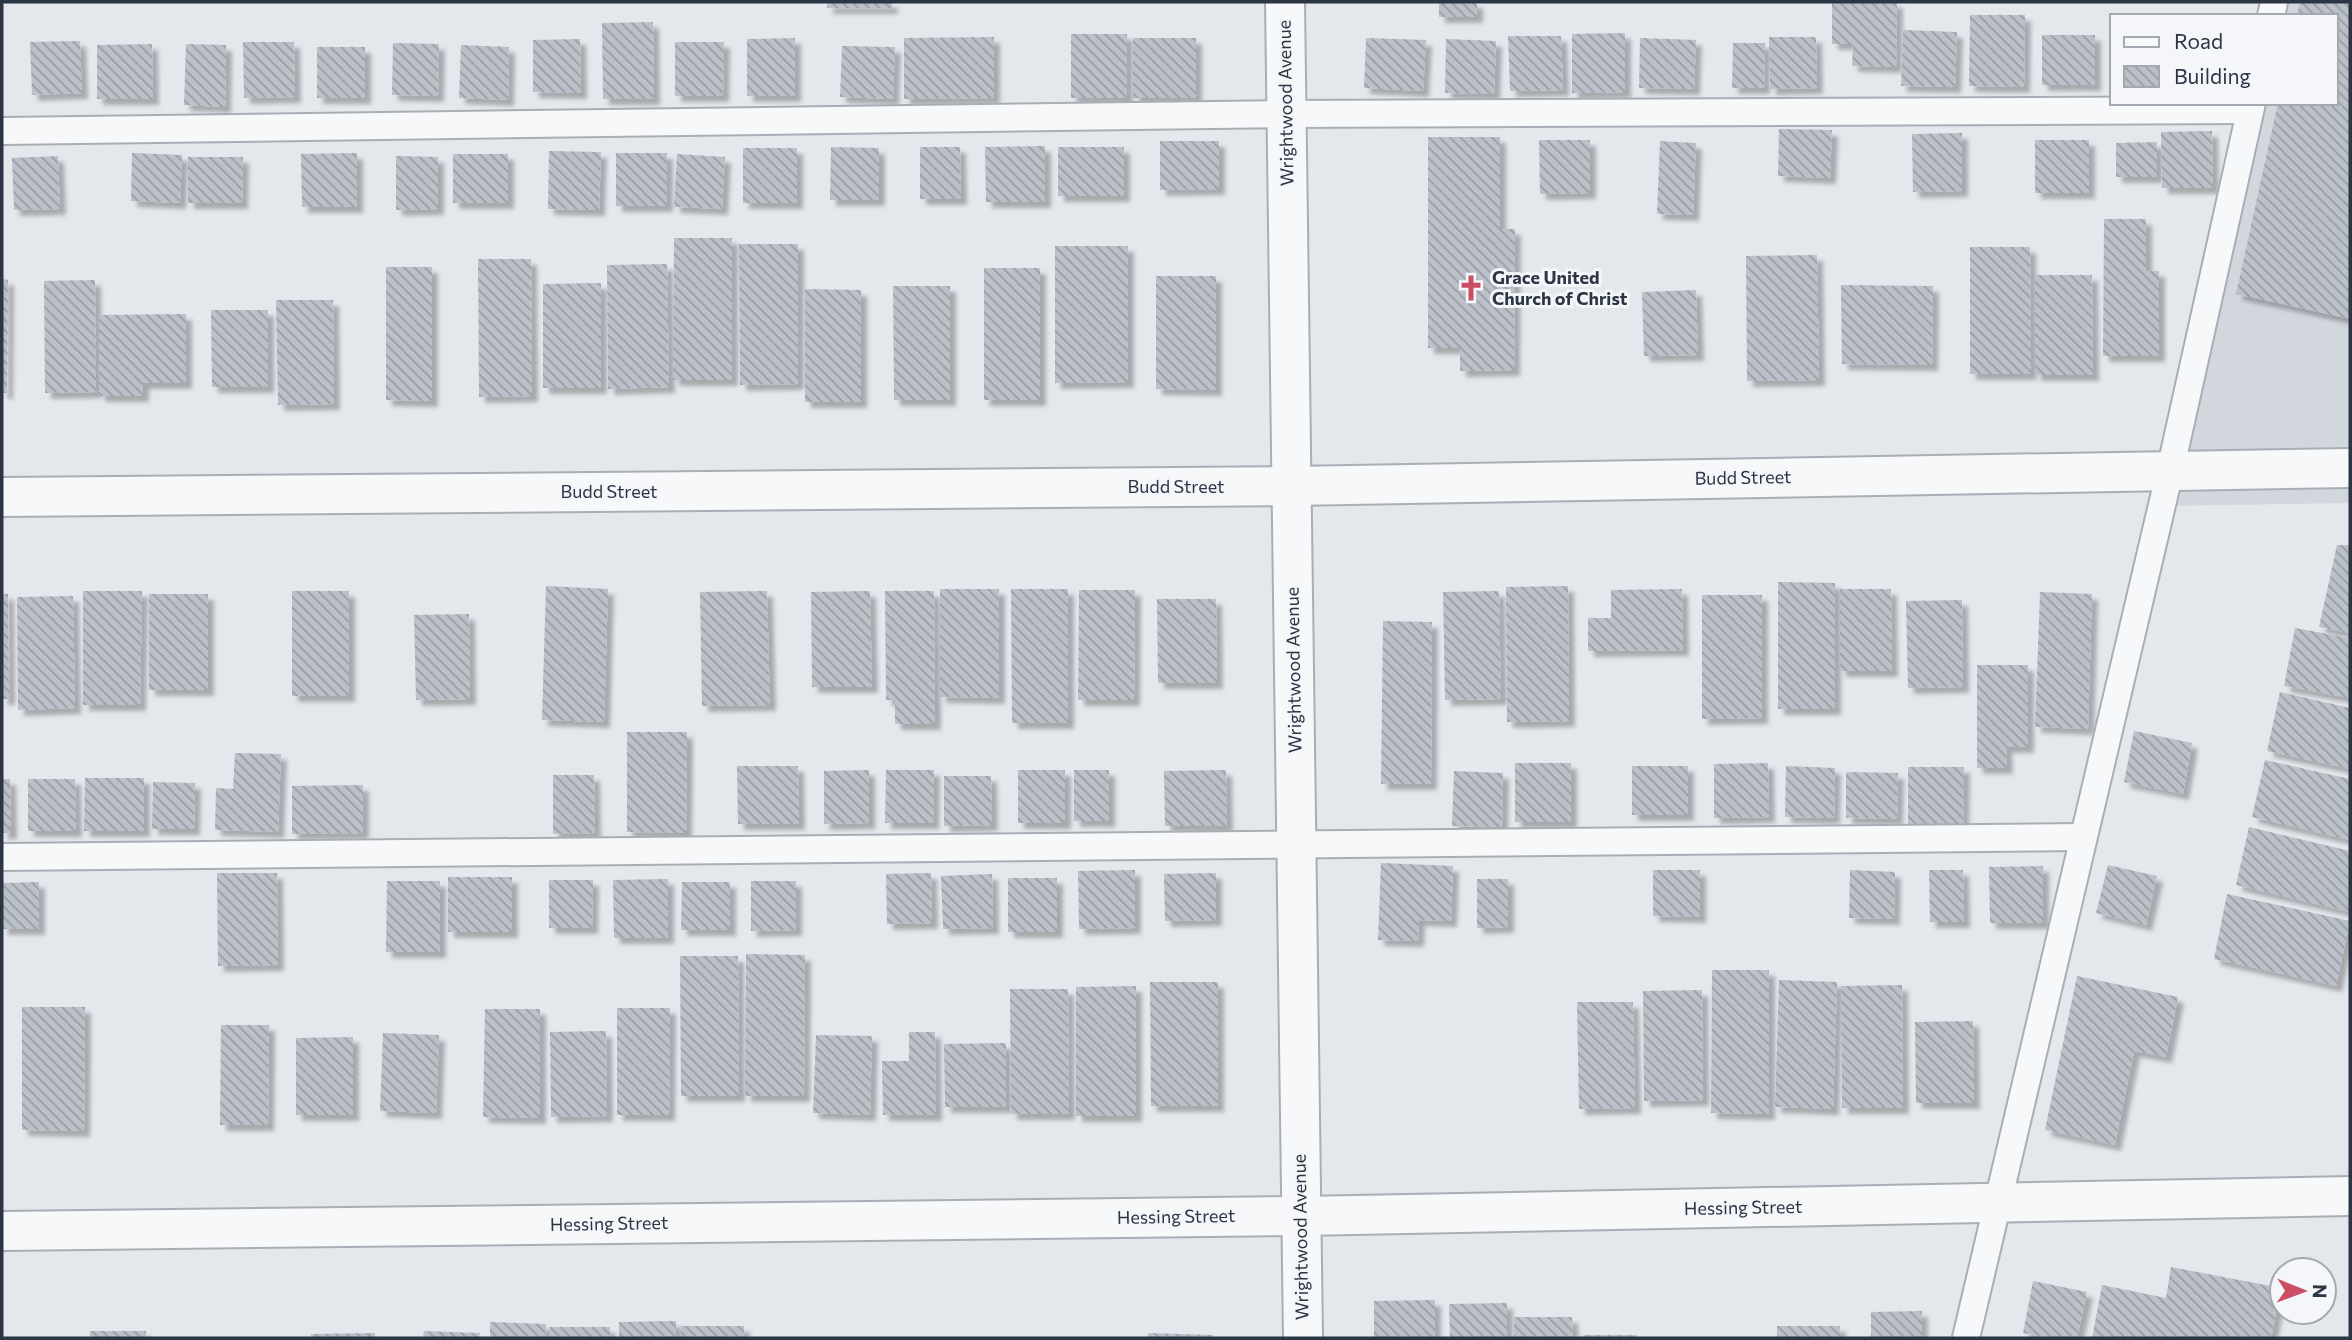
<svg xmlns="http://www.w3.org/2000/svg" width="2352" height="1340" font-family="Commissioner,sans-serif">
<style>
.built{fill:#d2d6dd}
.building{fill:url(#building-back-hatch);filter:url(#shadow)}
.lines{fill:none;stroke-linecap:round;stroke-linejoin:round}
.lane-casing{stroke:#a9aeb6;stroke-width:30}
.street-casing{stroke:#a9aeb6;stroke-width:42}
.lane{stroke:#f7f8fa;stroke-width:26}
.street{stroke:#f7f8fa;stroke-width:38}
.labels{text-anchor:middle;stroke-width:6;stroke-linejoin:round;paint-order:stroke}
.street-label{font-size:18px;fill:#2c3544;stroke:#f4f6f9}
.poi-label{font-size:18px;font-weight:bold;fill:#2c3544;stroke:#f4f6f9;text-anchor:start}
</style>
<defs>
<pattern id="building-back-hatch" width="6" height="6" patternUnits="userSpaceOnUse" patternTransform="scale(1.75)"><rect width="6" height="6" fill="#bbc0c9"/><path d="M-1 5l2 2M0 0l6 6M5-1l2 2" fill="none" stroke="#989da5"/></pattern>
<filter id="shadow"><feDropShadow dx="6" dy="6" stdDeviation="2" flood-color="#0004"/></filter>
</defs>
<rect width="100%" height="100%" fill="#e4e7ec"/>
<polygon class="built" points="2269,2 2350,2 2350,503 2157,506 2246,103 2336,103 2336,16 2266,16"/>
<g class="building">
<rect x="827" y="2" width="65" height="6"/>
<rect x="1439" y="2" width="38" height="15"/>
<polygon points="1832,2 1897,2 1896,67 1852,66 1853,44 1832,44"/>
<polygon points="2300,2 2350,2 2350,319 2236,294 2278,103 2336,103 2336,16 2297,16"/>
<polygon points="1970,15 2025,15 2024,87 1969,86"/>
<polygon points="653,22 654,99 603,99 602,23"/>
<polygon points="1903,30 1957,32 1955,87 1901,86"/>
<polygon points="1625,33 1625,92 1572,93 1572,34"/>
<rect x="1071" y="34" width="56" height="64"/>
<rect x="2042" y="35" width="53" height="50"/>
<polygon points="1508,36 1561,36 1563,90 1510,91"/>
<polygon points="994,37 994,98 904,99 904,38"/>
<polygon points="1769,37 1816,37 1817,88 1770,89"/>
<polygon points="795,38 795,96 747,96 747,39"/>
<rect x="1133" y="38" width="63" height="60"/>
<polygon points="1366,38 1426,40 1423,91 1364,88"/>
<polygon points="1640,38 1696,40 1694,89 1639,88"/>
<polygon points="580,39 581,93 533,92 533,40"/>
<polygon points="1446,39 1496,41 1494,94 1445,93"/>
<polygon points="80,41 82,93 32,95 30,42"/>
<polygon points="243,42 294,42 295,97 244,98"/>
<polygon points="675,42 724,42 723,96 675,96"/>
<polygon points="393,43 439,44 438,96 392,95"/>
<polygon points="1733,43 1765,43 1764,88 1732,88"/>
<polygon points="152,44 153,99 97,99 97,45"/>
<polygon points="186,44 226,45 225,107 184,105"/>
<polygon points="461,45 509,47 508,100 459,98"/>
<polygon points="842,46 895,47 893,99 840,97"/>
<rect x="317" y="47" width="48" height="51"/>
<polygon points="1779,129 1832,130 1830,178 1778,176"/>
<polygon points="2212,131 2213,188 2162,188 2161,132"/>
<polygon points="1962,133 1962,191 1913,192 1912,134"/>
<polygon points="1428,137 1500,137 1500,229 1515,229 1514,370 1460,371 1460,348 1428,348"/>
<polygon points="1539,140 1590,140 1590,193 1540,194"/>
<rect x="2035" y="140" width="54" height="53"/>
<polygon points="1160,141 1219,141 1219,189 1160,190"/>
<polygon points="1660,141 1696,143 1693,215 1657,214"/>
<polygon points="2157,142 2157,177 2116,177 2116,143"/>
<polygon points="1045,146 1045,202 986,202 985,147"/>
<polygon points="831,147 879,148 879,200 830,200"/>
<polygon points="920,147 960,147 961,199 920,199"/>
<rect x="1058" y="147" width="66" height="49"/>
<rect x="743" y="148" width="54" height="55"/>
<polygon points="549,151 601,152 599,210 548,209"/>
<polygon points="132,153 182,155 180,203 131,201"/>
<polygon points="357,153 357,207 302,207 301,154"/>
<rect x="616" y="153" width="51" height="53"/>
<rect x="453" y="154" width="55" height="49"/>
<polygon points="677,154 725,157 722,209 674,207"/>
<polygon points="58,156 60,209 14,210 12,158"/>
<polygon points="396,156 438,157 438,209 396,210"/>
<polygon points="188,157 243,157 242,203 188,203"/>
<polygon points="2104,219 2146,219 2146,271 2159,271 2159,356 2103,356"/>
<polygon points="674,238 732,238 732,380 673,380"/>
<polygon points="739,244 798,244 798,384 740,385"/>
<polygon points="1055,246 1128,246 1128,382 1055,383"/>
<polygon points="1970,247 2030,247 2031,374 1970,374"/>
<polygon points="1817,255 1819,380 1747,381 1746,256"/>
<polygon points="478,259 531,259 532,396 479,397"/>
<polygon points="667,264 669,387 608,389 607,265"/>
<polygon points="386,267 432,267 432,401 386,400"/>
<rect x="984" y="268" width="56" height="132"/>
<polygon points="2035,275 2092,275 2093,375 2035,375"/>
<polygon points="1156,276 1216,276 1216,390 1156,389"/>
<polygon points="2,279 8,280 7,393 2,393"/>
<polygon points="95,280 96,392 45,393 44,281"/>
<polygon points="601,283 601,388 543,388 543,284"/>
<polygon points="1841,285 1933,286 1932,365 1842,364"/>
<polygon points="893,286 950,286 950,400 894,400"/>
<polygon points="805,289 861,290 861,402 805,402"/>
<polygon points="1696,290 1698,355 1644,356 1642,292"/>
<polygon points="276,300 333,300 334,404 278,405"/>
<polygon points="211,310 268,310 268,387 212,387"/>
<polygon points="186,314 186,383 143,383 143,396 99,396 99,315"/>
<polygon points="2337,545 2350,545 2350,633 2319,627"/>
<polygon points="1778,582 1835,583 1835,709 1778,709"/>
<polygon points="546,586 608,589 604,722 542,720"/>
<polygon points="1568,586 1569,721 1507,722 1506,587"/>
<polygon points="940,589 999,589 999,698 940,697"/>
<polygon points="1011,589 1068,589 1068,723 1012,723"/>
<polygon points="1682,589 1683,650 1588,651 1588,618 1611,618 1611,590"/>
<polygon points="1840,589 1891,589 1892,671 1840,671"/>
<polygon points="1079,590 1135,590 1134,700 1078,700"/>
<polygon points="83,591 142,591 140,705 83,705"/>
<rect x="292" y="591" width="57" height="105"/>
<polygon points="767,591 770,705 702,706 700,592"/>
<polygon points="870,591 872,687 812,687 811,592"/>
<polygon points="885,591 934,591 935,724 895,724 895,700 886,700"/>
<polygon points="1499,591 1501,699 1445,700 1443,592"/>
<polygon points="2040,592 2092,594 2088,729 2035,727"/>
<polygon points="2,594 8,594 9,699 2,699"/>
<rect x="149" y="594" width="59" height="96"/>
<polygon points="1702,595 1762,595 1762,718 1702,719"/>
<polygon points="73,596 75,708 18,710 17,597"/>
<polygon points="1157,599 1216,599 1217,683 1158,683"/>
<polygon points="1962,600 1963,687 1908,688 1906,601"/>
<polygon points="469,614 470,699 416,700 414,615"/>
<polygon points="1383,621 1432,622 1431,784 1381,784"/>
<polygon points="2295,628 2350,638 2350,698 2284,686"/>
<polygon points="1977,665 2028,665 2028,747 2006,747 2007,768 1977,768"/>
<polygon points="2280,692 2350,708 2350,769 2267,751"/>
<polygon points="2134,731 2192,743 2183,794 2124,782"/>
<polygon points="627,732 687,732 686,833 627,832"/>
<polygon points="235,753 281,754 278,832 215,830 216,788 233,789"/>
<polygon points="2265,760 2350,779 2350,840 2252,817"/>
<rect x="1515" y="763" width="56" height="59"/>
<polygon points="1768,763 1769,817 1714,818 1714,764"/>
<polygon points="737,766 798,766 799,824 738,824"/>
<rect x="1632" y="766" width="56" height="49"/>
<polygon points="1786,766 1835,768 1834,818 1785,817"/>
<polygon points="1908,767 1964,767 1963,825 1908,825"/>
<polygon points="869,770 869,823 824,824 824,771"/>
<polygon points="886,770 934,770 933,823 885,823"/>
<rect x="1018" y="770" width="47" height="53"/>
<rect x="1074" y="770" width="35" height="51"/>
<polygon points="1226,770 1227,826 1165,826 1164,771"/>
<polygon points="1454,771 1503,773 1502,827 1452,826"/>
<polygon points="1846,772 1898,773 1897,819 1846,818"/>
<polygon points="553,775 594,775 595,833 553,834"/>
<polygon points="944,776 991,776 992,825 944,826"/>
<polygon points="85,778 144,778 144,831 84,831"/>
<polygon points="2,779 10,779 11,833 2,833"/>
<polygon points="28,779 75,779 76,831 28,831"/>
<polygon points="153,782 195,783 194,829 152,829"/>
<polygon points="363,785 363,833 292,834 292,786"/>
<polygon points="2249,827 2350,851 2350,912 2236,885"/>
<polygon points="1381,863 1453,866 1451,921 1419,920 1418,941 1378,940"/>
<polygon points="2108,865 2157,876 2146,925 2096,913"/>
<polygon points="2043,866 2043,923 1990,923 1989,867"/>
<polygon points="1135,870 1135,928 1079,929 1078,871"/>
<polygon points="1653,870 1700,870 1700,917 1653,916"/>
<polygon points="1850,870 1895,872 1894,919 1849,918"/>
<polygon points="1929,870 1963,870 1964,922 1930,922"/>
<polygon points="217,873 277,873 278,965 218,966"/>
<polygon points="931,873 932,923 887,924 886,874"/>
<polygon points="1216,873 1216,920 1165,921 1164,874"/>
<polygon points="992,874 993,928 943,929 941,876"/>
<rect x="448" y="877" width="64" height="55"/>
<rect x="1008" y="878" width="49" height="54"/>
<polygon points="668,879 668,938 614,938 613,880"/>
<polygon points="1477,879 1508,879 1508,927 1477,928"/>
<polygon points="549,880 593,880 592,928 549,928"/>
<polygon points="387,881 440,881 440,952 386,952"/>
<polygon points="751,881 796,881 796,930 751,931"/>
<polygon points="39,882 39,929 2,929 2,883"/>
<polygon points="682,882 730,882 730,930 681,930"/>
<polygon points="2227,894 2350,921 2336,986 2214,959"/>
<polygon points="746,954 805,955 804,1096 745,1096"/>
<polygon points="680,956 738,956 739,1096 681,1096"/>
<polygon points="1712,970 1769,970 1769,1114 1711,1113"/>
<polygon points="2077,976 2178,997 2166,1057 2134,1051 2115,1145 2045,1130"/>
<polygon points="1779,980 1837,982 1833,1109 1775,1107"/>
<polygon points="1150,982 1218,982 1218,1106 1151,1106"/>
<polygon points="1902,985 1903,1108 1842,1108 1841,986"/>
<polygon points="1136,986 1136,1116 1076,1116 1076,987"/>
<polygon points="1010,989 1068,989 1069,1114 1011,1114"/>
<polygon points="1702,990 1703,1100 1644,1101 1643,991"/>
<polygon points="1577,1002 1633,1002 1635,1108 1579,1109"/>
<polygon points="22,1007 85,1007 84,1131 22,1130"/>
<polygon points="617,1008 670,1008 669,1115 617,1115"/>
<polygon points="485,1009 540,1009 540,1118 483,1117"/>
<polygon points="1973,1021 1974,1103 1916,1103 1915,1022"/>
<polygon points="221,1025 269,1025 268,1125 220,1125"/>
<polygon points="606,1031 607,1116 551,1117 550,1032"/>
<polygon points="909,1032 935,1032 936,1115 883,1115 882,1061 909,1061"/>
<polygon points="383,1033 439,1035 436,1113 380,1111"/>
<polygon points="816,1035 872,1036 870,1115 813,1113"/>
<polygon points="353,1037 353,1115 296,1115 296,1038"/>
<polygon points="1006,1043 1006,1107 945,1107 944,1044"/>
<polygon points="2171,1267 2281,1288 2271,1338 2092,1338 2102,1285 2166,1298"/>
<polygon points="2033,1281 2087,1292 2077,1338 2047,1338 2023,1333"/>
<polygon points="1435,1300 1435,1338 1374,1338 1374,1301"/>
<polygon points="1507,1303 1507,1338 1450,1338 1449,1304"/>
<polygon points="1922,1311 1922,1338 1871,1338 1871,1312"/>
<polygon points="1514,1317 1572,1317 1573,1338 1514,1338"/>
<polygon points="676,1321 676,1338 619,1338 619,1322"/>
<polygon points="490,1322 546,1324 545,1338 490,1338"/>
<rect x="681" y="1326" width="63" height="12"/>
<rect x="1777" y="1326" width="63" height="12"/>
<rect x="550" y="1327" width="60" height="11"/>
<rect x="90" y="1331" width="56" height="7"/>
<polygon points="424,1331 480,1333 479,1338 423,1338"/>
<polygon points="375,1333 375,1338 311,1338 311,1334"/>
<polygon points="1148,1333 1213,1335 1213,1338 1148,1338"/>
<rect x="1583" y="1335" width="54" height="3"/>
</g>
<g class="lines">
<g class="lane-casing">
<g id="lane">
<polyline points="2271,16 2274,2"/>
<polyline points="2,131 1286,114 2250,110"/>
<polyline points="2,857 2082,837"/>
<polyline points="1966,1338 2170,471 2252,103"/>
</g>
</g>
<g class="street-casing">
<g id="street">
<polyline points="1285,2 1303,1338"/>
<polyline points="2,497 1291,486 2350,468"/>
<polyline points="2,1231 1301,1216 2350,1196"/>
</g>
</g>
<use href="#lane" class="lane"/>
<use href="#street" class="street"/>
</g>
<defs>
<g id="church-bare" transform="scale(2.1)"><path d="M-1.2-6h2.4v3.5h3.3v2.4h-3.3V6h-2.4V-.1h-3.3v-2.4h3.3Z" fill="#cc4e64" stroke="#f4f6f9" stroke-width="2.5" paint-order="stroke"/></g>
</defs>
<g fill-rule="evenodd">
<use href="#church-bare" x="1471" y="288"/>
</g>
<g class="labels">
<g class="street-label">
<text transform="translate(1286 103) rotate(-91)" y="6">Wrightwood Avenue</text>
<text transform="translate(1743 478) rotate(-1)" y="6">Budd Street</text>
<text x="1176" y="493">Budd Street</text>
<text x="609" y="498">Budd Street</text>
<text transform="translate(1294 670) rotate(-91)" y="6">Wrightwood Avenue</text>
<text transform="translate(1743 1208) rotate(-1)" y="6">Hessing Street</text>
<text transform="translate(1176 1217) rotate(-1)" y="6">Hessing Street</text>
<text transform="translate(609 1224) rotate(-1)" y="6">Hessing Street</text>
<text transform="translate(1301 1237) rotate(-91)" y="6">Wrightwood Avenue</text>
</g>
<g class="poi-label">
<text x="1492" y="284">Grace United<tspan x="1492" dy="21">Church of Christ</tspan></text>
</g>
</g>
<rect width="2352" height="1340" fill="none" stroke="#2c3544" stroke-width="7"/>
<rect x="2110" y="14" width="228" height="91" fill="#f4f6f9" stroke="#a4a9b1" stroke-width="2"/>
<rect x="2124" y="37" width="35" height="10" fill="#f7f8fa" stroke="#a4a9b1" stroke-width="2"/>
<text x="2174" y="49" font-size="21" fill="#2c3544">Road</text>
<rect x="2124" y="66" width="35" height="21" fill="url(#building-back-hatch)" stroke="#a4a9b1" stroke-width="2"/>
<text x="2174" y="84" font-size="21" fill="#2c3544">Building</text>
<g transform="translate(2303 1291) rotate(91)"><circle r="33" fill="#f4f6f9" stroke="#a4a9b1" stroke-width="2"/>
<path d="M0-5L12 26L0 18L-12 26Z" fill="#cc4e64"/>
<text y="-10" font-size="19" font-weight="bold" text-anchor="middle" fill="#2c3544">N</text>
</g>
</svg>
